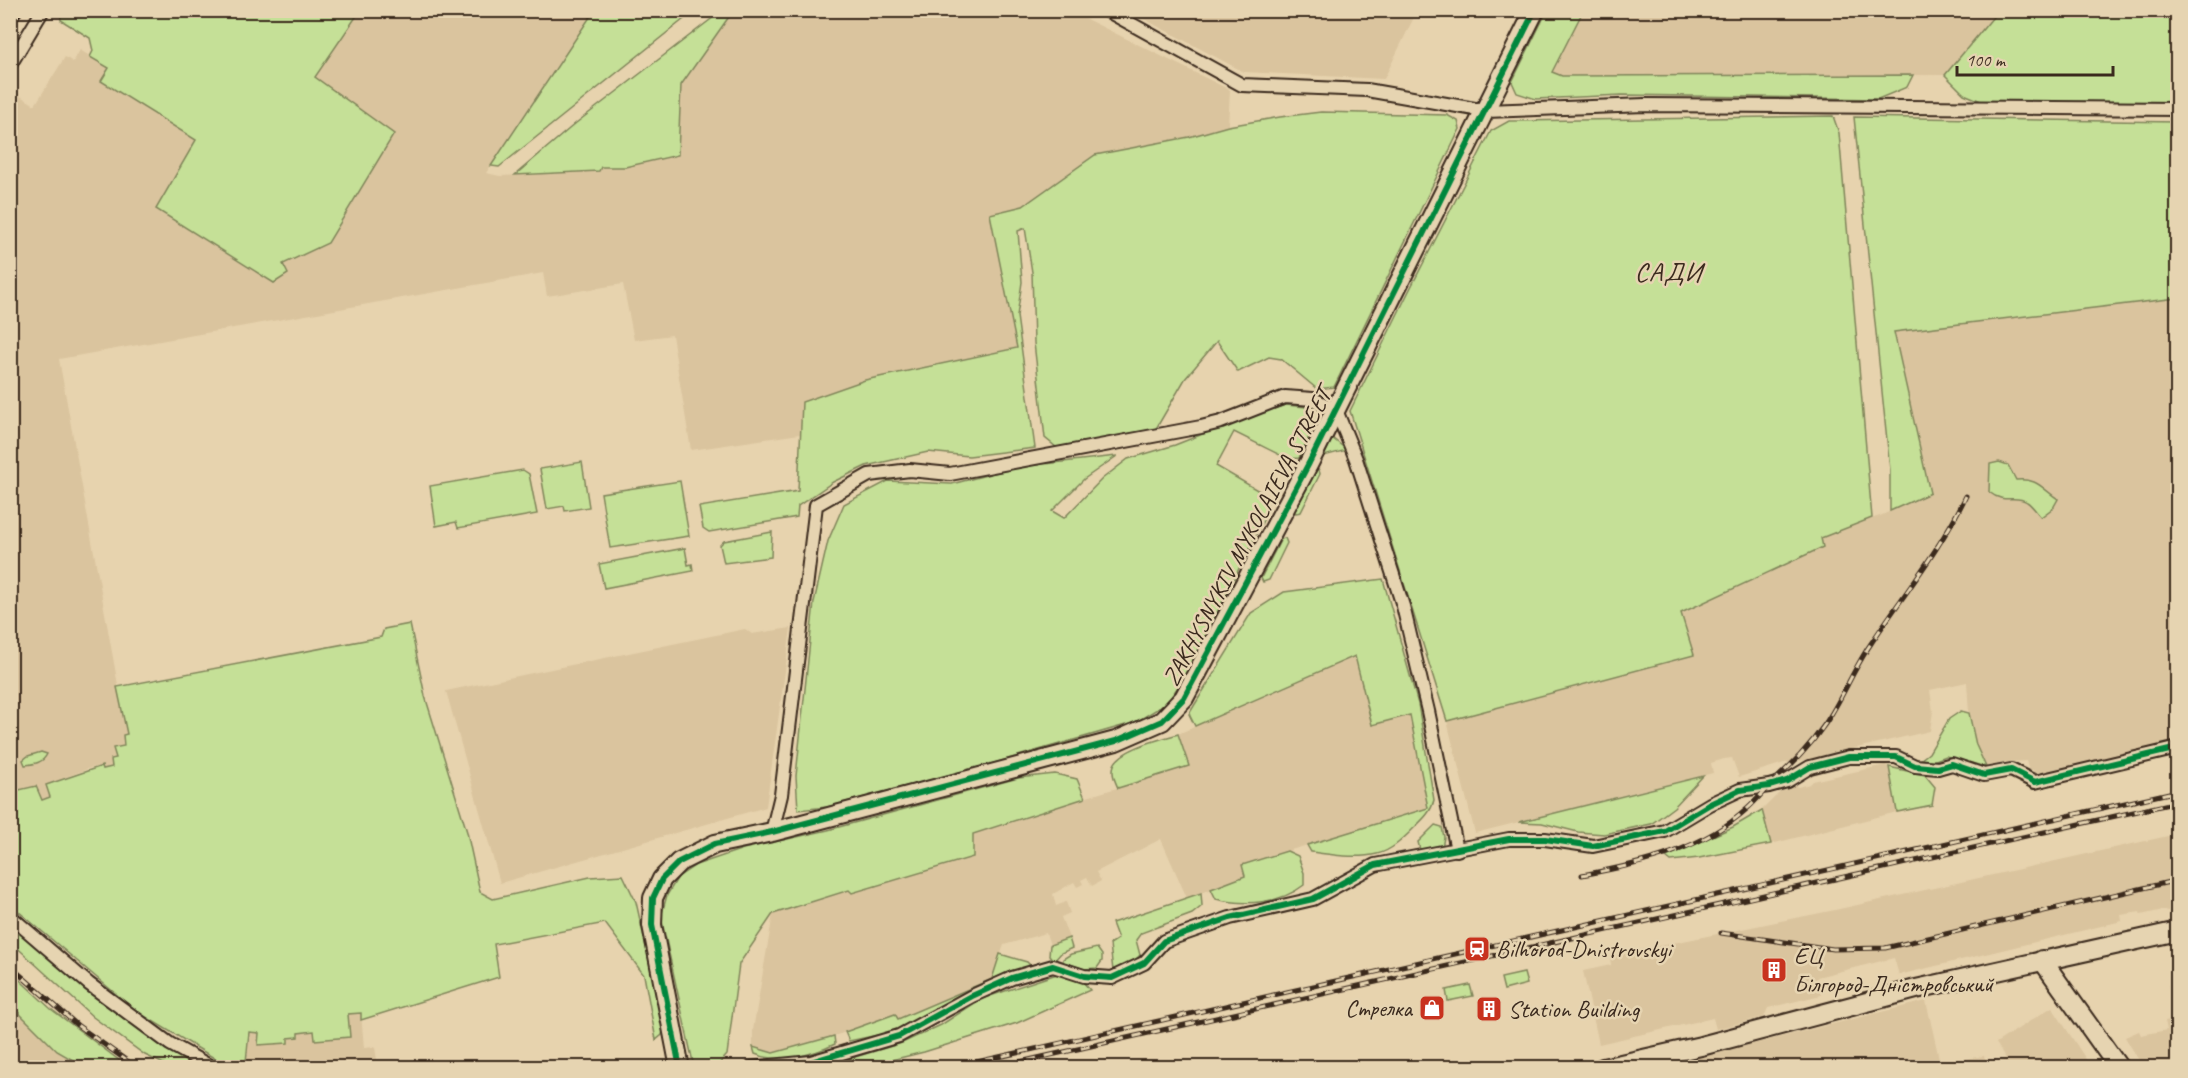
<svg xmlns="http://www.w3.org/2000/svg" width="2188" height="1078" font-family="Caveat,sans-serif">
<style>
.built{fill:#dac49e}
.green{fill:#c5e097;stroke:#80855a;stroke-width:1.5}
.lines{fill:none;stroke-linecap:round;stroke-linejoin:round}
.street-casing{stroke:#3b2a1e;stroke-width:16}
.secondary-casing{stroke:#3b2a1e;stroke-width:22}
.street{stroke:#e6d4b1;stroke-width:12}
.secondary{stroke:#e6d4b1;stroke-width:18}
.rail-casing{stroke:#3b2a1e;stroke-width:5}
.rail{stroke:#e6d4b1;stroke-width:3;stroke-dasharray:9;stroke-linecap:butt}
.cycleway-casing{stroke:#e6d4b1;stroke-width:10}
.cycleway{stroke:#00873e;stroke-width:6}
.labels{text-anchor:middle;stroke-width:5;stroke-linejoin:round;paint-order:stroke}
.street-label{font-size:24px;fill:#3b2a1e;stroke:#e6d4b1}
.poi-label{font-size:24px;fill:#3b2a1e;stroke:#e6d4b1;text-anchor:start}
.quarter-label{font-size:27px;letter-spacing:1.5px;fill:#3b2a1e;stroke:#e6d4b1}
</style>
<rect width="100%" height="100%" fill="#e7d3ae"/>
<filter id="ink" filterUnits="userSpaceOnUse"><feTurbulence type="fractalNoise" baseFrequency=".0167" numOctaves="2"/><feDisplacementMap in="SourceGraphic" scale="12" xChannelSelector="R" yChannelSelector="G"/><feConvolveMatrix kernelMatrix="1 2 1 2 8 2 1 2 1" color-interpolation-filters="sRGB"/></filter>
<g filter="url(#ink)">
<g class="built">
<polygon points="360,11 594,11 486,173 500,176 598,171 601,167 625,167 678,155 681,85 733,11 1070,11 1230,90 1228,126 1189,137 1095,155 1023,206 990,214 1017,348 865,380 802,402 800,434 691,450 672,335 634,340 623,284 547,296 543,273 59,359 127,735 125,746 116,758 113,767 103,770 101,766 90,768 46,785 50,797 41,800 11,792 11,92 12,91 35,105 65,57 73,62 80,50 109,68 101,81 196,140 168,187 283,264 328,243 394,134 314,77"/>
<polygon points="1129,11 1417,11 1384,79 1244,72"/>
<polygon points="1583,11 1998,11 1945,75 1562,76 1551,72"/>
<polygon points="2177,298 2177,740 2080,768 2035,778 2033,770 2029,771 2026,761 2009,762 1986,767 1976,745 1969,713 1967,682 1930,690 1933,711 1930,731 1800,761 1784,763 1739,777 1732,758 1724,759 1711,763 1713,773 1475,833 1447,721 1693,655 1681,614 1823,547 1820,538 1852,525 1880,516 1930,493 1894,332"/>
<polygon points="791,628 766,807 500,883 446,691 745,629 752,634"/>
<polygon points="1356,656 1372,725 1410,715 1429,808 1242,865 1246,876 1187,898 1161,839 1096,872 1101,881 1092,886 1087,877 1081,880 1083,884 1077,887 1074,882 1053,894 1056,906 1066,902 1070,913 1061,917 1069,938 1050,945 1046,933 1004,945 992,979 897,1019 895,1014 840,1034 773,1053 753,1047 753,1030 773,914 850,890 973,857 973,834 1008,821 1189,766 1178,734"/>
<polygon points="1885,765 1889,767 1897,812 1771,844 1762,810 1781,791 1793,785 1798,787 1810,784 1813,781"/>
<polygon points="2177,834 2177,913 2163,910 2141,915 2140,912 2121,915 2122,921 1899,975 1894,958 1817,977 1821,995 1768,1008 1764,1017 1716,1029 1713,1018 1599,1044 1583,971 1611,965 1610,956 1835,910"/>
<polygon points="2177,983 2177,1067 2143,1067 2125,1037 2139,1031 2141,1035 2167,1030 2165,1021 2175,1019 2168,985"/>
<polygon points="1926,1001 1940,1063 1984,1056 1988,1067 2006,1059 1996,1043 2052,1007 2091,1067 1658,1067"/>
<polygon points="10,1005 57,1051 85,1067 11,1067"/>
<polygon points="361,1013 364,1048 375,1047 378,1067 230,1068 231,1060 249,1032 259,1033 258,1045 288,1042 288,1038 298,1033 314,1031 315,1039 349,1037 348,1014"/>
</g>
<g class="green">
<polygon points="723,10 733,11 681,85 678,155 625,167 601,167 599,171 515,175 576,123"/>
<polygon points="60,11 360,11 315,77 394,134 328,243 283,264 288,274 274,283 156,209 196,140 101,81 109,68 90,57 93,51 90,38 61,20"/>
<polygon points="594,11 694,11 499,167 491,166"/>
<polygon points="1547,11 1583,11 1552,72 1562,76 1913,75 1907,87 1878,99 1622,95 1536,99 1517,93 1512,82"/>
<polygon points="1998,11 2177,11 2177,103 2065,103 1981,101 1964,94 1945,75"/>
<polygon points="1321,112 1447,115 1458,121 1460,129 1334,387 1317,389 1281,359 1269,357 1238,372 1217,341 1185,379 1150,439 1056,447 1045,438 1034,343 1032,272 1025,228 1018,231 1022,282 1017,316 1035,448 969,456 928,452 866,466 833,482 798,506 797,517 709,532 703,528 699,507 798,491 802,402 865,380 1017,348 990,214 1023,206 1095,155 1189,137 1228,126 1280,117"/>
<polygon points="1833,116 1839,133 1872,518 1821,538 1823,547 1681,613 1694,655 1447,721 1350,411 1409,291 1491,131 1509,121"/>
<polygon points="1854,117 2177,122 2177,298 1894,332 1930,493 1890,511 1890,470"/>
<polygon points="1286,405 1317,408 1319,415 1299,458 1288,459 1234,432 1216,466 1266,495 1268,510 1186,675 1167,703 1136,722 987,765 827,807 798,810 796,776 814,602 828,541 844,504 888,481 952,484 1017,467 1117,456 1084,479 1052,511 1064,518 1102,479 1128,459 1175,445 1243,418"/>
<polygon points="1332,438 1347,450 1324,456"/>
<polygon points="582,462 589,507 565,511 564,506 547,509 540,469"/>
<path d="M1999,462L2008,465L2016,480C2038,478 2041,488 2058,499L2053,508L2041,517C2037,513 2032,505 2027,502C2015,494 2005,505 1989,492L1990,464Z"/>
<polygon points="1315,469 1319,470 1320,474 1301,512 1296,513 1293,512"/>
<polygon points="523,470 529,474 537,514 458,528 456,522 436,526 430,486"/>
<polygon points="680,481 689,536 610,548 601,493"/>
<polygon points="772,532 771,557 724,563 720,545 724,541"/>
<polygon points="1285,538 1287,543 1269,580 1263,582 1261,578 1281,539"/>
<polygon points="685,548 688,565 692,564 693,571 604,588 599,564"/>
<path d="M1383,579L1418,704L1434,800C1431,813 1422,820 1412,830C1403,839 1391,851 1377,854C1357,859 1331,855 1311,852L1307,845L1428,808L1410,715L1372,725L1355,656L1195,726L1189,714L1251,613L1284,592Z"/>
<polygon points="410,624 425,696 467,832 480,892 493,899 590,877 623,875 636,902 664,1028 662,1035 656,1040 644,975 605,923 494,944 499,977 361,1020 361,1013 348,1014 350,1037 315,1040 314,1031 298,1033 298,1037 288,1038 288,1043 258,1045 259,1033 249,1032 246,1062 231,1060 229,1067 136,1011 11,905 10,792 36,786 42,800 50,797 46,785 102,766 103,769 112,767 111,759 116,758 113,748 124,746 123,735 127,734 117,687 381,637 384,629"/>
<polygon points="1961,711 1969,713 1976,745 1986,767 1946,756 1933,761 1920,760 1929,753 1949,719"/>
<path d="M1178,734L1189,766L1118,788C1115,781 1111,773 1114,765C1121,748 1162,739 1178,734Z"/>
<path d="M41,752L47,754C43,763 34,764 25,765L23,760L28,756Z"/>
<polygon points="1889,767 1925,775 1935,787 1932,805 1897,812"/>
<polygon points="1055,774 1077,779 1085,798 973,834 973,857 852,893 849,890 773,914 739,964 727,1055 719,1064 694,1067 661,917 667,895 678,877 696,865 743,849 828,830 1018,778"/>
<polygon points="1703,776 1674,807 1651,824 1604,834 1578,832 1542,823 1519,822"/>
<polygon points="1762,810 1771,844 1699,858 1671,861 1666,857 1733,827"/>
<polygon points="1435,825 1442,827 1444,837 1442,848 1420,850 1418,842"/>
<path d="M1287,851L1298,856L1304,873V885C1280,904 1245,906 1216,899L1211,889L1245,876L1242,865Z"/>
<path d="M1201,893L1202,906L1192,914L1141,933L1136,940L1140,955C1133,964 1124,970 1113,971L1110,944L1118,939L1112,923Z"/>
<path d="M10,924C71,976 130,1030 200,1067H170L145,1055L93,1017L11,942Z"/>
<polygon points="1069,938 1072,948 1061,953 1054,961 1049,955 1050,945"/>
<polygon points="1097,948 1102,955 1102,961 1097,968 1084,969 1063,962 1063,959 1071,954"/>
<polygon points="1000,954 1027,962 1030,965 1026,969 897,1031 849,1041 845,1032 895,1014 898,1019 992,979"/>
<polygon points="10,971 51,1009 128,1067 85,1067 57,1051 11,1005"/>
<polygon points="1524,973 1527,984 1504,990 1501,978"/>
<polygon points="1057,974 1083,982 1090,990 1017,1023 924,1052 863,1067 818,1068 902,1043 941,1025 981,999"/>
<polygon points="1470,985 1473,996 1448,1001 1446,990"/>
<path d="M834,1036L835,1044C813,1055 778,1064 755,1054L753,1047L773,1053Z"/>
</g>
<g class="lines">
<g class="street-casing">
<g id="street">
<polyline points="1106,10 1242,85 1367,90 1486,111 1645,105 2178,109"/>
<polyline points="10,65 43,10"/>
<polyline points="772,832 781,795 816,505 869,475 910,470 950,474 1201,427 1221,422 1285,397 1313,399 1336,410 1356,459 1403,606 1428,711 1457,850"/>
<polyline points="10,916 89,984 170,1044 213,1068"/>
<polyline points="751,1068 811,1062 899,1036 972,996 1012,978 1053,966 1084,976 1112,978 1144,963 1164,941 1230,918 1313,899 1375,865 1509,839 1545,839 1593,846 1665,831 1710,804 1740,790 1769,786 1787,781 1810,767 1849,757 1896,757 1915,766 1938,768 1952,764 1984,775 2011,770 2035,782 2178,748"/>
</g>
</g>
<g class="secondary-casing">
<g id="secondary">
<polyline points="2042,960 2119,1068"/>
<polyline points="680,1068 652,925 653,898 662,879 679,862 715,844 772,832 1116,741 1162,721 1184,698 1309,463 1535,10"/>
<polyline points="1603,1068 1701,1046 1916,989 2178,931"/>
</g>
</g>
<use href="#street" class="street"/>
<use href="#secondary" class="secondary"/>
<g class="rail-casing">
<g id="rail">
<polyline points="10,27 22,10"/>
<path d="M1582,875C1642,864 1702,850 1748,808C1756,801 1763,792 1770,785C1792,764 1808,749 1825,724C1842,699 1853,670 1870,645C1903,595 1940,550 1966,496"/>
<polyline points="1721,933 1833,949 1885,948 2178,880"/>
<polyline points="10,966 77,1025 137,1068"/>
<polyline points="950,1068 2178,791"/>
<polyline points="993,1068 2178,802"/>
</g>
</g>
<use href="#rail" class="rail"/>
<g class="cycleway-casing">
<g id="cycleway">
<polyline points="680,1068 652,925 653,898 662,879 679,862 715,844 772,832 1116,741 1162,721 1184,698 1309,463 1535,10"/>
<polyline points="751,1068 811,1062 899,1036 972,996 1012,978 1053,966 1084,976 1112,978 1144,963 1164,941 1230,918 1313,899 1375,865 1509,839 1545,839 1593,846 1665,831 1710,804 1740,790 1769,786 1787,781 1810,767 1849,757 1896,757 1915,766 1938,768 1952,764 1984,775 2011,770 2035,782 2178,748"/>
</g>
</g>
<use href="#cycleway" class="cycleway"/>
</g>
</g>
<defs>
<g id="station-square" transform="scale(1.35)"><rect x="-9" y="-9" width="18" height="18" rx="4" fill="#c8321e" stroke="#e6d4b1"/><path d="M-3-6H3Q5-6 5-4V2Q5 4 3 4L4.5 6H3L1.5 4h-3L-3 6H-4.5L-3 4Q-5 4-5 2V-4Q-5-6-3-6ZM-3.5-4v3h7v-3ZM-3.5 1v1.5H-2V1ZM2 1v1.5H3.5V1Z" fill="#fff"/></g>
<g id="building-square" transform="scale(1.35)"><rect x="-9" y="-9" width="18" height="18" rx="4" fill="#c8321e" stroke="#e6d4b1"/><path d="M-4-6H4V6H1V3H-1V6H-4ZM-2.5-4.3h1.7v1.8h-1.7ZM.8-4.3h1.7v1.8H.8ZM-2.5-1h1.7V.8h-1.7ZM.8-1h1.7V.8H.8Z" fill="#fff"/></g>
<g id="shop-square" transform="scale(1.35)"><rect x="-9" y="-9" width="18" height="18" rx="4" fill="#c8321e" stroke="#e6d4b1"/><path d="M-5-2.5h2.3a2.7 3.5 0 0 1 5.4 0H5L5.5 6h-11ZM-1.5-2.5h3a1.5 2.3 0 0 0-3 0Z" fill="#fff"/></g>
</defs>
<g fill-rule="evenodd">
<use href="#station-square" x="1477" y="949"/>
<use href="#building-square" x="1774" y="970"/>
<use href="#shop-square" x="1432" y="1008"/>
<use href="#building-square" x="1489" y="1009"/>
</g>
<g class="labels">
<g class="street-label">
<text transform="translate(1247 537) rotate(-62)" y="8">ZAKHYSNYKIV MYKOLAIEVA STREET</text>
</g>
<g class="poi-label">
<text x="1496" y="957">Bilhorod-Dnistrovskyi</text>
<text x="1794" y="964">ЕЦ<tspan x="1794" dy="28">Білгород-Дністровський</tspan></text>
<text x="1412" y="1016" text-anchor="end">Стрелка</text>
<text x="1508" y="1017">Station Building</text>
</g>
<g class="quarter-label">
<text x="1669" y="281">САДИ</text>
</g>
</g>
<rect width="2188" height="1078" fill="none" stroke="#e6d4b1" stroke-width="36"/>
<rect x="18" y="18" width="2152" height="1042" fill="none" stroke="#3b2a1e" stroke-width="2" filter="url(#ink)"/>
<path d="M1957 66v9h156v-9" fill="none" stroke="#3b2a1e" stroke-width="3"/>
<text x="1966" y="66" font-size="18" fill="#3b2a1e" stroke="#e6d4b1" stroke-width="4.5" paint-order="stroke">100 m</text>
</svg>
